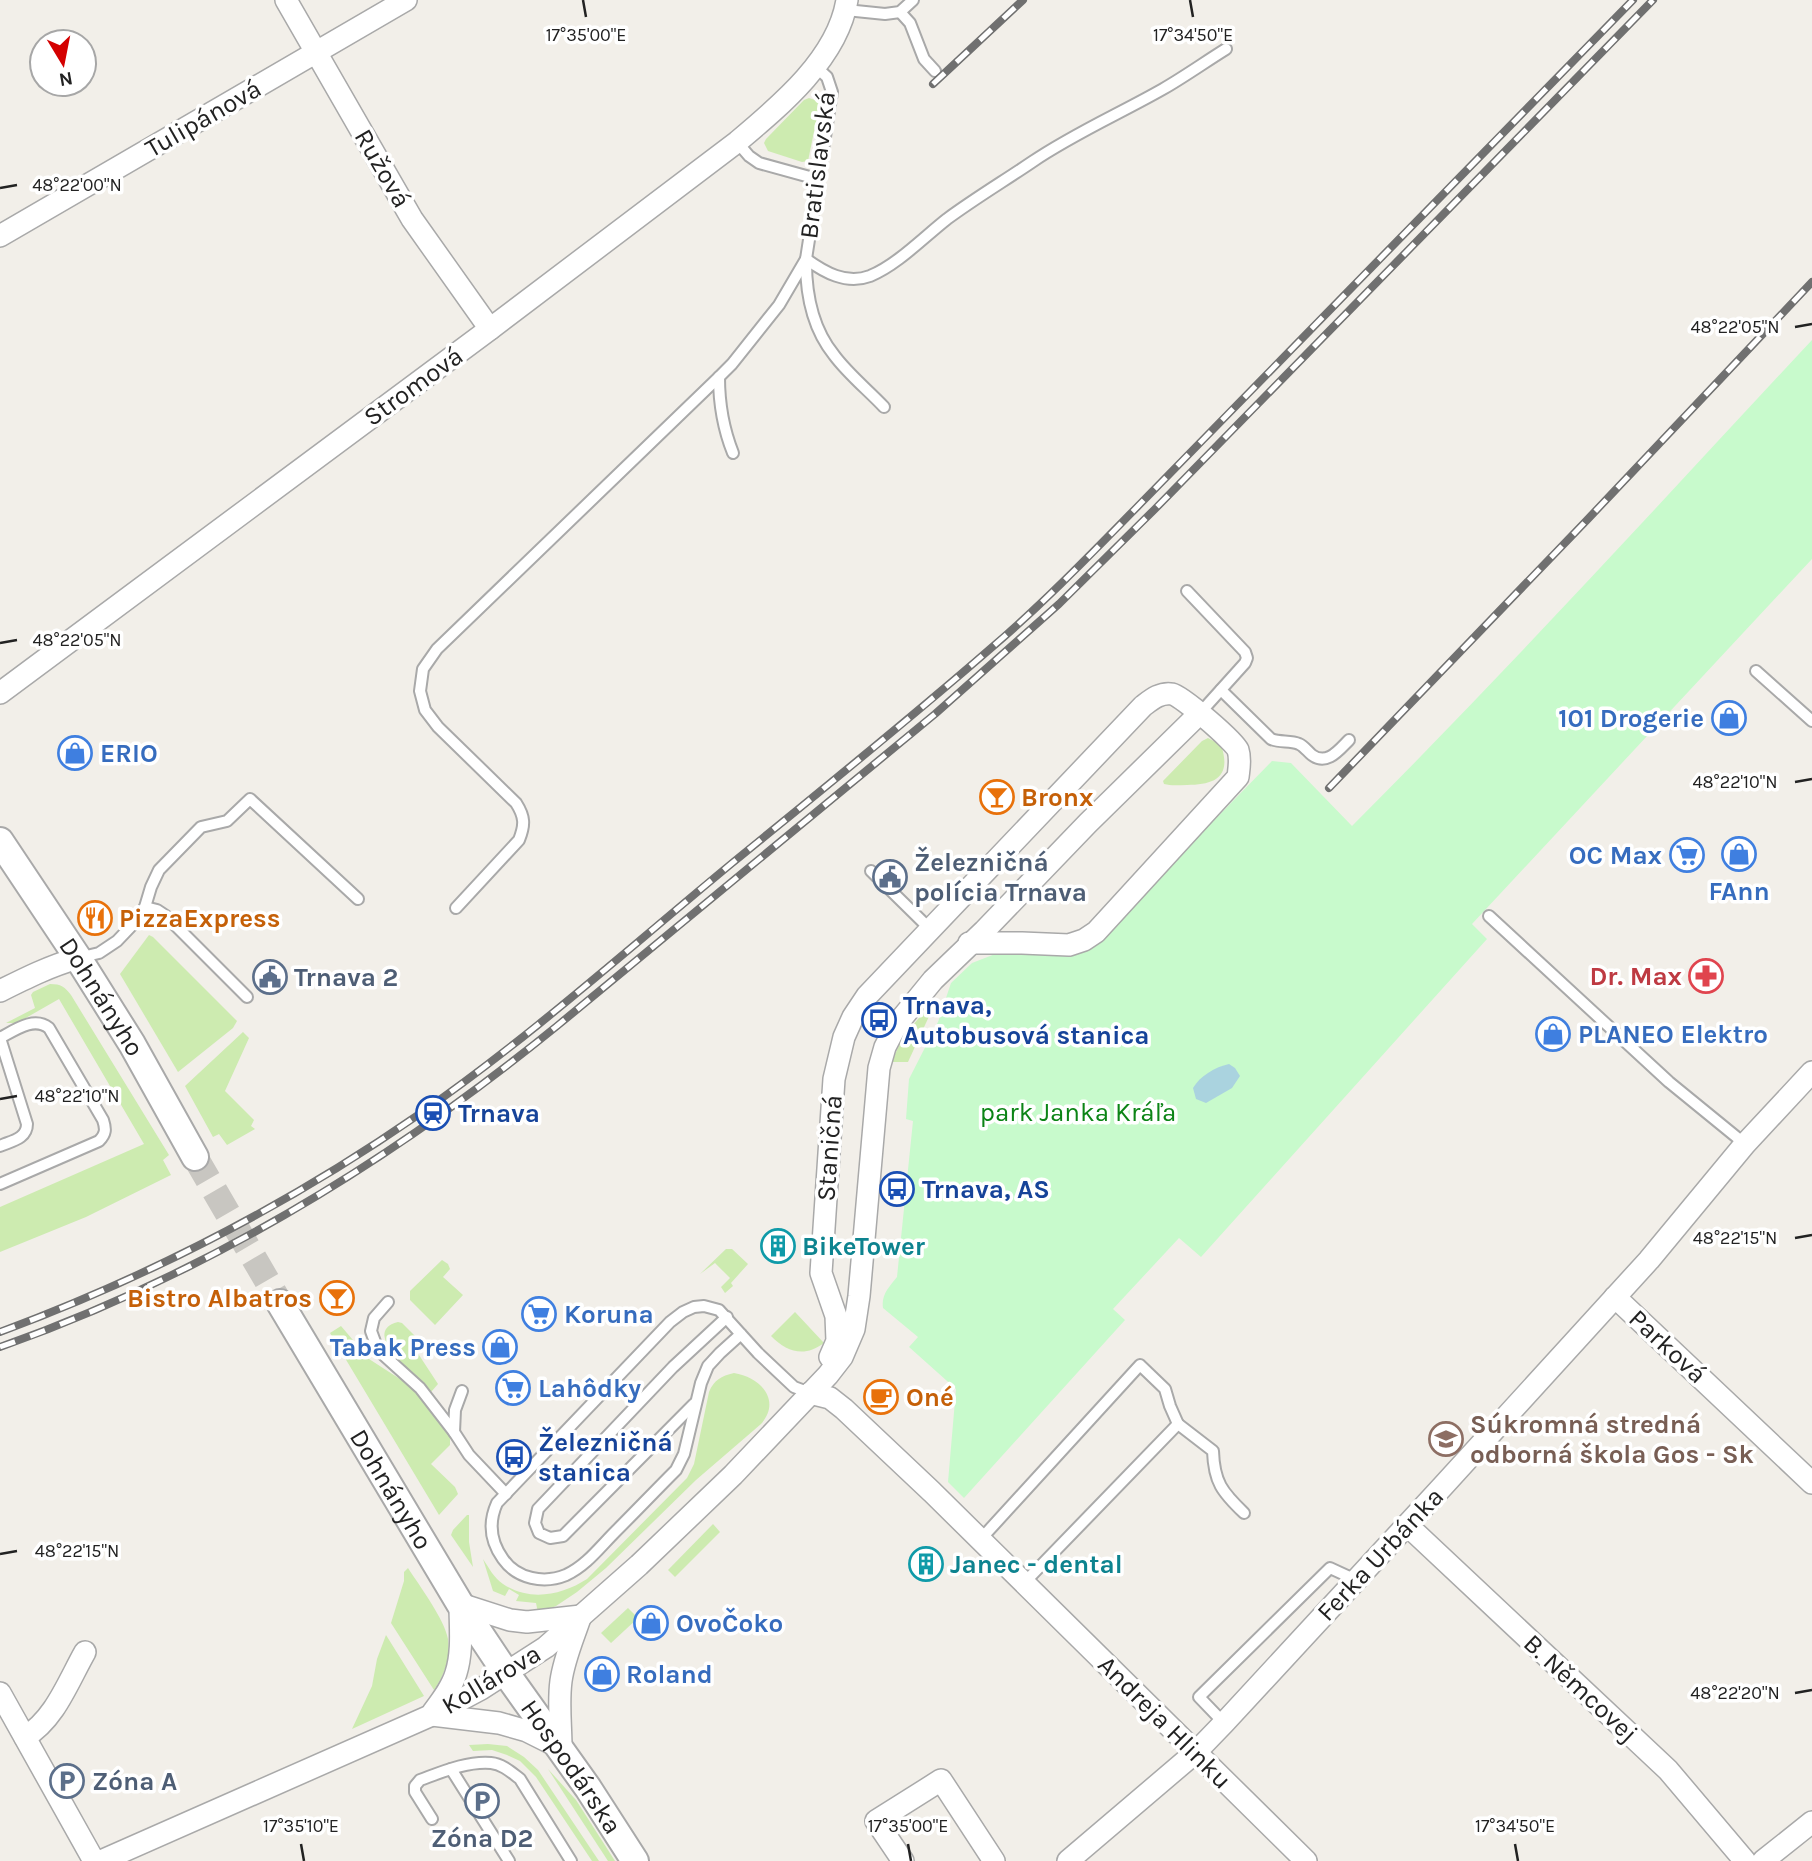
<svg xmlns="http://www.w3.org/2000/svg" width="1812" height="1861" font-family="Karla,sans-serif">
<style>
.grass{fill:#cdebb0}
.park{fill:#c8facc}
.water{fill:#aad3df}
.lines{fill:none;stroke-linecap:round;stroke-linejoin:round}
.tertiary-tunnel{stroke:#c8c6c1;stroke-width:26;stroke-dasharray:26 13;stroke-linecap:butt}
.service-casing{stroke:#a9a9a9;stroke-width:14}
.minor-casing{stroke:#a9a9a9;stroke-width:24}
.tertiary-casing{stroke:#a9a9a9;stroke-width:30}
.service{stroke:#fff;stroke-width:10}
.minor{stroke:#fff;stroke-width:21}
.tertiary{stroke:#fff;stroke-width:26}
.rail-casing{stroke:#707070;stroke-width:8}
.rail{stroke:#fff;stroke-width:5;stroke-dasharray:16;stroke-linecap:butt}
.ticks{fill:none;stroke:#222;stroke-width:2.5}
.labels{text-anchor:middle;stroke-width:7;stroke-linejoin:round;paint-order:stroke}
.street-label{font-size:26px;fill:#222;stroke:#fff}
.shop-label{font-size:26px;font-weight:bold;fill:#366cbe;stroke:#fff;text-anchor:start}
.food-label{font-size:26px;font-weight:bold;fill:#c56008;stroke:#fff;text-anchor:start}
.service-label{font-size:26px;font-weight:bold;fill:#4e5e75;stroke:#fff;text-anchor:start}
.health-label{font-size:26px;font-weight:bold;fill:#be3a42;stroke:#fff;text-anchor:end}
.transit-label{font-size:26px;font-weight:bold;fill:#164399;stroke:#fff;text-anchor:start}
.park-label{font-size:26px;fill:#0c8416;stroke:#fff}
.culture-label{font-size:26px;font-weight:bold;fill:#0d838f;stroke:#fff;text-anchor:start}
.education-label{font-size:26px;font-weight:bold;fill:#785e54;stroke:#fff;text-anchor:start}
.ticks-label{font-size:18px;text-anchor:middle;fill:#222;stroke:#fff;stroke-width:7;stroke-linejoin:round;paint-order:stroke}
</style>
<rect width="100%" height="100%" fill="#f2efe9"/>
<g class="grass">
<polygon points="809,98 818,101 819,107 808,161 802,162 768,151 764,143 766,139 804,100"/>
<path d="M1208,738L1221,745C1232,777 1215,785 1187,785C1179,785 1171,786 1164,784L1163,781L1202,741Z"/>
<polygon points="149,935 153,937 237,1021 233,1028 178,1072 120,974"/>
<path d="M50,984C61,984 65,987 71,995L169,1155L163,1160L171,1175L86,1217L0,1252V1207L144,1144L59,999L17,1023H6L35,1008L31,995L33,992Z"/>
<path d="M937,999L908,1062H892C901,1036 917,1019 937,999Z"/>
<polygon points="243,1032 249,1038 225,1091 254,1120 251,1126 255,1129 227,1145 219,1134 213,1137 185,1086"/>
<polygon points="726,1249 732,1249 748,1264 731,1283 733,1286 725,1293 721,1287 730,1278 715,1263 700,1274"/>
<polygon points="442,1260 448,1264 450,1269 443,1277 463,1295 435,1325 410,1300 410,1291"/>
<path d="M795,1312L824,1343C804,1358 787,1352 771,1336Z"/>
<path d="M398,1322L402,1323L424,1345L417,1352L438,1384L431,1392C421,1380 357,1332 398,1322Z"/>
<polygon points="341,1326 369,1359 400,1379 418,1394 450,1434 450,1445 431,1464 455,1487 458,1494 439,1515 330,1333"/>
<path d="M734,1373C760,1377 782,1400 761,1424L696,1480L606,1568L577,1592L556,1606L538,1613L536,1603L516,1601L519,1595L509,1589L505,1596L493,1591L483,1559C489,1568 494,1578 503,1584C530,1602 562,1595 587,1579L687,1478L694,1464L709,1392C714,1380 721,1376 734,1373Z"/>
<polygon points="467,1515 469,1515 469,1542 473,1567 451,1535 453,1530"/>
<polygon points="713,1524 720,1532 675,1577 668,1570"/>
<path d="M408,1568C419,1585 445,1620 448,1639C451,1657 444,1676 434,1690L391,1623L404,1581V1572Z"/>
<polygon points="628,1608 638,1618 611,1643 601,1633"/>
<polygon points="386,1635 424,1696 352,1729 372,1686 377,1659"/>
<polygon points="488,1744 507,1746 524,1757 538,1770 599,1861 592,1861 536,1777 520,1761 507,1755 492,1750 473,1751 469,1745"/>
<polygon points="548,1769 576,1800 615,1861 608,1861"/>
</g>
<path class="park" d="M1812,340V559L1472,924L1487,939L1201,1257L1179,1238L1113,1309L1125,1320L964,1498L948,1482L956,1389L909,1347L918,1337L883,1308C881,1295 889,1287 897,1277L913,1121L906,1119L909,1079L938,1022L951,983L972,963L1003,951L1098,939L1272,761L1291,763L1352,826C1510,668 1660,503 1812,340Z"/>
<path class="water" d="M1229,1064L1235,1068L1240,1076L1232,1088L1206,1103L1196,1099L1193,1088C1200,1076 1215,1067 1229,1064Z"/>
<g class="lines">
<polyline class="tertiary-tunnel" points="195,1157 280,1303"/>
<g class="service-casing">
<g id="service">
<polyline points="846,10 885,14 900,12 913,0"/>
<polyline points="900,12 910,23 924,59 935,71"/>
<polyline points="737,142 749,156 759,163 817,179"/>
<path d="M806,259C824,272 846,285 870,276C897,265 924,237 947,219C974,199 1004,181 1032,162C1073,134 1119,114 1163,89C1184,77 1205,62 1226,49"/>
<path d="M806,262C806,295 813,329 834,355C848,374 868,390 884,407"/>
<path d="M719,377C719,404 723,428 733,453"/>
<polyline points="1187,591 1245,652 1247,658 1245,663 1200,713"/>
<polyline points="1756,671 1812,721"/>
<path d="M1221,690L1271,739C1280,743 1290,740 1299,744C1304,746 1308,752 1312,755C1327,766 1339,750 1349,740"/>
<polyline points="871,871 930,929"/>
<polyline points="145,907 157,910 166,916 247,997"/>
<path d="M456,908L519,840C525,825 525,817 516,803L438,727L425,710L420,691L423,669L437,649L719,377L732,364L779,305L806,259L832,92L827,77L816,67"/>
<polyline points="1489,916 1669,1082 1745,1144"/>
<polyline points="78,958 99,953 117,941 138,919 145,907 151,887 159,870 201,827 227,821 250,799 358,899"/>
<path d="M0,1038L27,1124C27,1139 11,1141 0,1146"/>
<path d="M0,1184L99,1141C106,1134 106,1129 103,1120L49,1028C34,1016 15,1030 0,1038"/>
<polyline points="388,1302 374,1318 371,1331 378,1350 420,1388 454,1432 469,1455 506,1494"/>
<path d="M741,1334L720,1353L708,1366L701,1383L684,1454L676,1470C655,1491 635,1512 615,1532C600,1547 586,1566 566,1575C544,1584 517,1579 503,1559C490,1541 488,1523 497,1503L670,1322L683,1312L694,1307L704,1306L719,1310L758,1353L794,1387L810,1393"/>
<polyline points="694,1404 563,1536 550,1538 539,1533 535,1523 538,1509 673,1367 727,1317"/>
<polyline points="454,1432 455,1410 462,1391"/>
<polyline points="980,1540 1140,1365 1165,1389 1170,1406 1178,1424"/>
<path d="M1024,1583L1178,1424L1213,1451C1214,1482 1222,1492 1244,1513"/>
<polyline points="1224,1723 1199,1697 1330,1568 1356,1580"/>
<polyline points="451,1769 509,1861"/>
<path d="M432,1819L415,1792V1786L420,1780C442,1772 467,1761 491,1763C502,1764 511,1772 520,1779L571,1861"/>
</g>
</g>
<g class="minor-casing">
<g id="minor">
<polyline points="286,0 412,219 490,329"/>
<polyline points="0,236 406,0"/>
<path d="M0,693L490,329L737,142C780,106 838,58 847,0"/>
<path d="M0,991C26,978 50,966 78,958"/>
<polyline points="1615,1297 1812,1483"/>
<path d="M830,1357L837,1341L836,1316L821,1273L834,1079L844,1037L853,1017L867,996L1143,706C1151,700 1160,692 1172,694C1182,696 1234,741 1238,750C1241,759 1239,768 1238,777L1096,932L1084,940L1069,945L1022,943H969"/>
<polyline points="810,1393 830,1398 844,1409 932,1492 1306,1861"/>
<polyline points="1407,1525 1668,1770 1745,1861"/>
<polyline points="0,1693 94,1861"/>
<path d="M433,1712C442,1700 452,1687 456,1673C463,1651 460,1626 460,1604L510,1620L527,1622L581,1616"/>
<path d="M432,1715L499,1723L527,1731L561,1748C561,1726 558,1703 561,1681C564,1659 573,1639 580,1618"/>
<path d="M25,1737C55,1719 68,1682 85,1652"/>
<polyline points="101,1861 432,1715 481,1689 546,1647 639,1565 733,1475 828,1375 842,1357 854,1329 859,1296 879,1068 885,1047 897,1024 933,980 984,931 1088,823 1200,713"/>
<polyline points="903,1861 876,1821 941,1780 994,1861"/>
<polyline points="1068,1861 1196,1752 1224,1723 1443,1486 1649,1260 1745,1144 1812,1072"/>
<polyline points="1763,1861 1812,1822"/>
</g>
</g>
<g class="tertiary-casing">
<g id="tertiary">
<path id="s1" d="M0,841L78,958L132,1044L195,1157"/>
<path id="s2" d="M280,1303L460,1604L506,1673L588,1788L635,1861"/>
</g>
</g>
<use href="#service" class="service"/>
<use href="#minor" class="minor"/>
<use href="#tertiary" class="tertiary"/>
<g class="rail-casing">
<g id="rail">
<polyline points="933,84 1023,0"/>
<polyline points="1329,788 1587,520 1812,282"/>
<path d="M0,1332C148,1277 288,1205 418,1115C528,1039 628,949 731,864C818,793 905,723 990,649C1044,603 1094,551 1144,500L1633,0"/>
<path d="M0,1347C204,1275 390,1162 557,1026L935,714L1059,604L1154,510L1653,0"/>
</g>
</g>
<use href="#rail" class="rail"/>
</g>
<path class="ticks" d="M583,0L586,17M1190,0L1193,17M0,188L17,185M1795,327L1812,324M0,643L17,640M1795,782L1812,779M0,1099L17,1096M1795,1238L1812,1235M0,1554L17,1551M1795,1693L1812,1690M301,1844L304,1861M908,1844L911,1861M1515,1844L1518,1861"/>
<defs>
<g id="shop-ring" transform="scale(1.75)"><circle r="9.5" fill="#fff" stroke="#3f7fe0" stroke-width="1.5"/><path d="M-5-2.5h2.3a2.7 3.5 0 0 1 5.4 0H5L5.5 6h-11ZM-1.5-2.5h3a1.5 2.3 0 0 0-3 0Z" fill="#3f7fe0"/></g>
<g id="bar-ring" transform="scale(1.75)"><circle r="9.5" fill="#fff" stroke="#e8710a" stroke-width="1.5"/><path d="M-6-5H6L.8 .8V4.5H3.5V6h-7V4.5H-.8V.8Z" fill="#e8710a"/></g>
<g id="supermarket-ring" transform="scale(1.75)"><circle r="9.5" fill="#fff" stroke="#3f7fe0" stroke-width="1.5"/><path d="M-6-5.5h2.5l.6 2H6L4.5 2H-2.5L-4.4-4H-6ZM-1.5 3.2a1.3 1.3 0 1 0 .1 0ZM3 3.2a1.3 1.3 0 1 0 .1 0Z" fill="#3f7fe0"/></g>
<g id="civic-ring" transform="scale(1.75)"><circle r="9.5" fill="#fff" stroke="#5c6f8a" stroke-width="1.5"/><path d="M-.6-6.5H3V-4.5H.6V-3L4-1V1h2V6H-6V1h2V-1L-.6-3ZM-1.2 2.5V6h2.4V2.5Z" fill="#5c6f8a"/></g>
<g id="restaurant-ring" transform="scale(1.75)"><circle r="9.5" fill="#fff" stroke="#e8710a" stroke-width="1.5"/><path d="M-5-6h1v4h1v-4h1v4h1v-4h1v5L-1.5 .5V6h-2V.5L-5-1ZM5-6V6H3V1.5H1.5Q1.5-4 5-6Z" fill="#e8710a"/></g>
<g id="pharmacy-ring" transform="scale(1.75)"><circle r="9.5" fill="#fff" stroke="#e0444e" stroke-width="1.5"/><path d="M-2-6h4v4h4v4h-4v4h-4v-4h-4v-4h4Z" fill="#e0444e"/></g>
<g id="bus-ring" transform="scale(1.75)"><circle r="9.5" fill="#fff" stroke="#1a4fb4" stroke-width="1.5"/><path d="M-5-6H5V4H4V6H2V4H-2V6H-4V4H-5ZM-3.5-4V0h7V-4ZM-3.5 1.2v1.5H-2V1.2ZM2 1.2v1.5H3.5V1.2Z" fill="#1a4fb4"/></g>
<g id="station-ring" transform="scale(1.75)"><circle r="9.5" fill="#fff" stroke="#1a4fb4" stroke-width="1.5"/><path d="M-3-6H3Q5-6 5-4V2Q5 4 3 4L4.5 6H3L1.5 4h-3L-3 6H-4.5L-3 4Q-5 4-5 2V-4Q-5-6-3-6ZM-3.5-4v3h7v-3ZM-3.5 1v1.5H-2V1ZM2 1v1.5H3.5V1Z" fill="#1a4fb4"/></g>
<g id="building-ring" transform="scale(1.75)"><circle r="9.5" fill="#fff" stroke="#0f9aa8" stroke-width="1.5"/><path d="M-4-6H4V6H1V3H-1V6H-4ZM-2.5-4.3h1.7v1.8h-1.7ZM.8-4.3h1.7v1.8H.8ZM-2.5-1h1.7V.8h-1.7ZM.8-1h1.7V.8H.8Z" fill="#0f9aa8"/></g>
<g id="cafe-ring" transform="scale(1.75)"><circle r="9.5" fill="#fff" stroke="#e8710a" stroke-width="1.5"/><path d="M-5.5-4.5H6V0H3Q3 3.5 0 3.5H-2.5Q-5.5 3.5-5.5 0ZM3-3.2v2h1.7v-2ZM-6 4.5H4V6H-6Z" fill="#e8710a"/></g>
<g id="school-ring" transform="scale(1.75)"><circle r="9.5" fill="#fff" stroke="#8d6e63" stroke-width="1.5"/><path d="M0-5L7-2L0 1L-7-2ZM-4 1L0 2.5L4 1V4Q0 6-4 4Z" fill="#8d6e63"/></g>
<g id="parking-ring" transform="scale(1.75)"><circle r="9.5" fill="#fff" stroke="#5c6f8a" stroke-width="1.5"/><path d="M-3.5-5.5H1a3.5 3.5 0 0 1 0 7H-1V5.5H-3.5ZM-1-3.4V-.6H.8a1.4 1.4 0 0 0 0-2.8Z" fill="#5c6f8a"/></g>
</defs>
<g fill-rule="evenodd">
<use href="#shop-ring" x="1729" y="718"/>
<use href="#shop-ring" x="75" y="753"/>
<use href="#bar-ring" x="997" y="797"/>
<use href="#shop-ring" x="1739" y="854"/>
<use href="#supermarket-ring" x="1687" y="855"/>
<use href="#civic-ring" x="890" y="877"/>
<use href="#restaurant-ring" x="95" y="918"/>
<use href="#pharmacy-ring" x="1706" y="976"/>
<use href="#civic-ring" x="270" y="977"/>
<use href="#bus-ring" x="879" y="1020"/>
<use href="#shop-ring" x="1553" y="1034"/>
<use href="#station-ring" x="433" y="1113"/>
<use href="#bus-ring" x="897" y="1189"/>
<use href="#building-ring" x="778" y="1246"/>
<use href="#bar-ring" x="337" y="1298"/>
<use href="#supermarket-ring" x="539" y="1314"/>
<use href="#shop-ring" x="500" y="1347"/>
<use href="#supermarket-ring" x="513" y="1388"/>
<use href="#cafe-ring" x="881" y="1397"/>
<use href="#school-ring" x="1446" y="1439"/>
<use href="#bus-ring" x="514" y="1457"/>
<use href="#building-ring" x="926" y="1564"/>
<use href="#shop-ring" x="651" y="1623"/>
<use href="#shop-ring" x="602" y="1674"/>
<use href="#parking-ring" x="67" y="1781"/>
<use href="#parking-ring" x="482" y="1801"/>
</g>
<g class="labels">
<g class="street-label">
<text transform="translate(203 118) rotate(-30)" y="9">Tulipánová</text>
<text transform="translate(817 165) rotate(-83)" y="9">Bratislavská</text>
<text transform="translate(383 168) rotate(60)" y="9">Ružová</text>
<text transform="translate(413 386) rotate(-36)" y="9">Stromová</text>
<text dy="9" stroke="none"><textPath href="#s1" startOffset="186">Dohnányho</textPath></text>
<text transform="translate(829 1148) rotate(-86)" y="9">Staničná</text>
<text transform="translate(1668 1346) rotate(43)" y="9">Parková</text>
<text dy="9" stroke="none"><textPath href="#s2" startOffset="217">Dohnányho</textPath></text>
<text transform="translate(1380 1554) rotate(-47)" y="9">Ferka Urbánka</text>
<text transform="translate(491 1679) rotate(-31)" y="9">Kollárova</text>
<text transform="translate(1581 1688) rotate(43)" y="9">B. Němcovej</text>
<text transform="translate(1165 1722) rotate(45)" y="9">Andreja Hlinku</text>
<text dy="9" stroke="none"><textPath href="#s2" startOffset="548">Hospodárska</textPath></text>
</g>
<g class="shop-label">
<text x="1704" y="727" text-anchor="end">101 Drogerie</text>
<text x="100" y="762">ERIO</text>
<text x="1662" y="864" text-anchor="end">OC Max</text>
<text x="1739" y="900" text-anchor="middle">FAnn</text>
<text x="1578" y="1043">PLANEO Elektro</text>
<text x="564" y="1323">Koruna</text>
<text x="476" y="1356" text-anchor="end">Tabak Press</text>
<text x="538" y="1397">Lahôdky</text>
<text x="676" y="1632">OvoČoko</text>
<text x="626" y="1683">Roland</text>
</g>
<g class="food-label">
<text x="1021" y="806">Bronx</text>
<text x="119" y="927">PizzaExpress</text>
<text x="312" y="1307" text-anchor="end">Bistro Albatros</text>
<text x="906" y="1406">Oné</text>
</g>
<g class="service-label">
<text x="914" y="871">Železničná<tspan x="914" dy="30">polícia Trnava</tspan></text>
<text x="294" y="986">Trnava 2</text>
<text x="92" y="1790">Zóna A</text>
<text x="482" y="1847" text-anchor="middle">Zóna D2</text>
</g>
<g class="health-label">
<text x="1682" y="985">Dr. Max</text>
</g>
<g class="transit-label">
<text x="903" y="1014">Trnava,<tspan x="903" dy="30">Autobusová stanica</tspan></text>
<text x="458" y="1122">Trnava</text>
<text x="922" y="1198">Trnava, AS</text>
<text x="538" y="1451">Železničná<tspan x="538" dy="30">stanica</tspan></text>
</g>
<g class="park-label">
<text x="1078" y="1121">park Janka Kráľa</text>
</g>
<g class="culture-label">
<text x="802" y="1255">BikeTower</text>
<text x="950" y="1573">Janec - dental</text>
</g>
<g class="education-label">
<text x="1470" y="1433">Súkromná stredná<tspan x="1470" dy="30">odborná škola Gos - Sk</tspan></text>
</g>
</g>
<g class="ticks-label">
<text x="586" y="41">17°35'00"E</text>
<text x="1193" y="41">17°34'50"E</text>
<text x="77" y="191">48°22'00"N</text>
<text x="1735" y="333">48°22'05"N</text>
<text x="77" y="646">48°22'05"N</text>
<text x="1735" y="788">48°22'10"N</text>
<text x="77" y="1102">48°22'10"N</text>
<text x="1735" y="1244">48°22'15"N</text>
<text x="77" y="1557">48°22'15"N</text>
<text x="1735" y="1699">48°22'20"N</text>
<text x="301" y="1832">17°35'10"E</text>
<text x="908" y="1832">17°35'00"E</text>
<text x="1515" y="1832">17°34'50"E</text>
</g>
<g transform="translate(63 63) rotate(170)"><circle r="33" fill="#ffffff" stroke="#a7a7a7" stroke-width="2"/>
<path d="M0-5L12 26L0 18L-12 26Z" fill="#d40000"/>
<text y="-10" font-size="19" font-weight="bold" text-anchor="middle" fill="#222222">N</text>
</g>
</svg>
